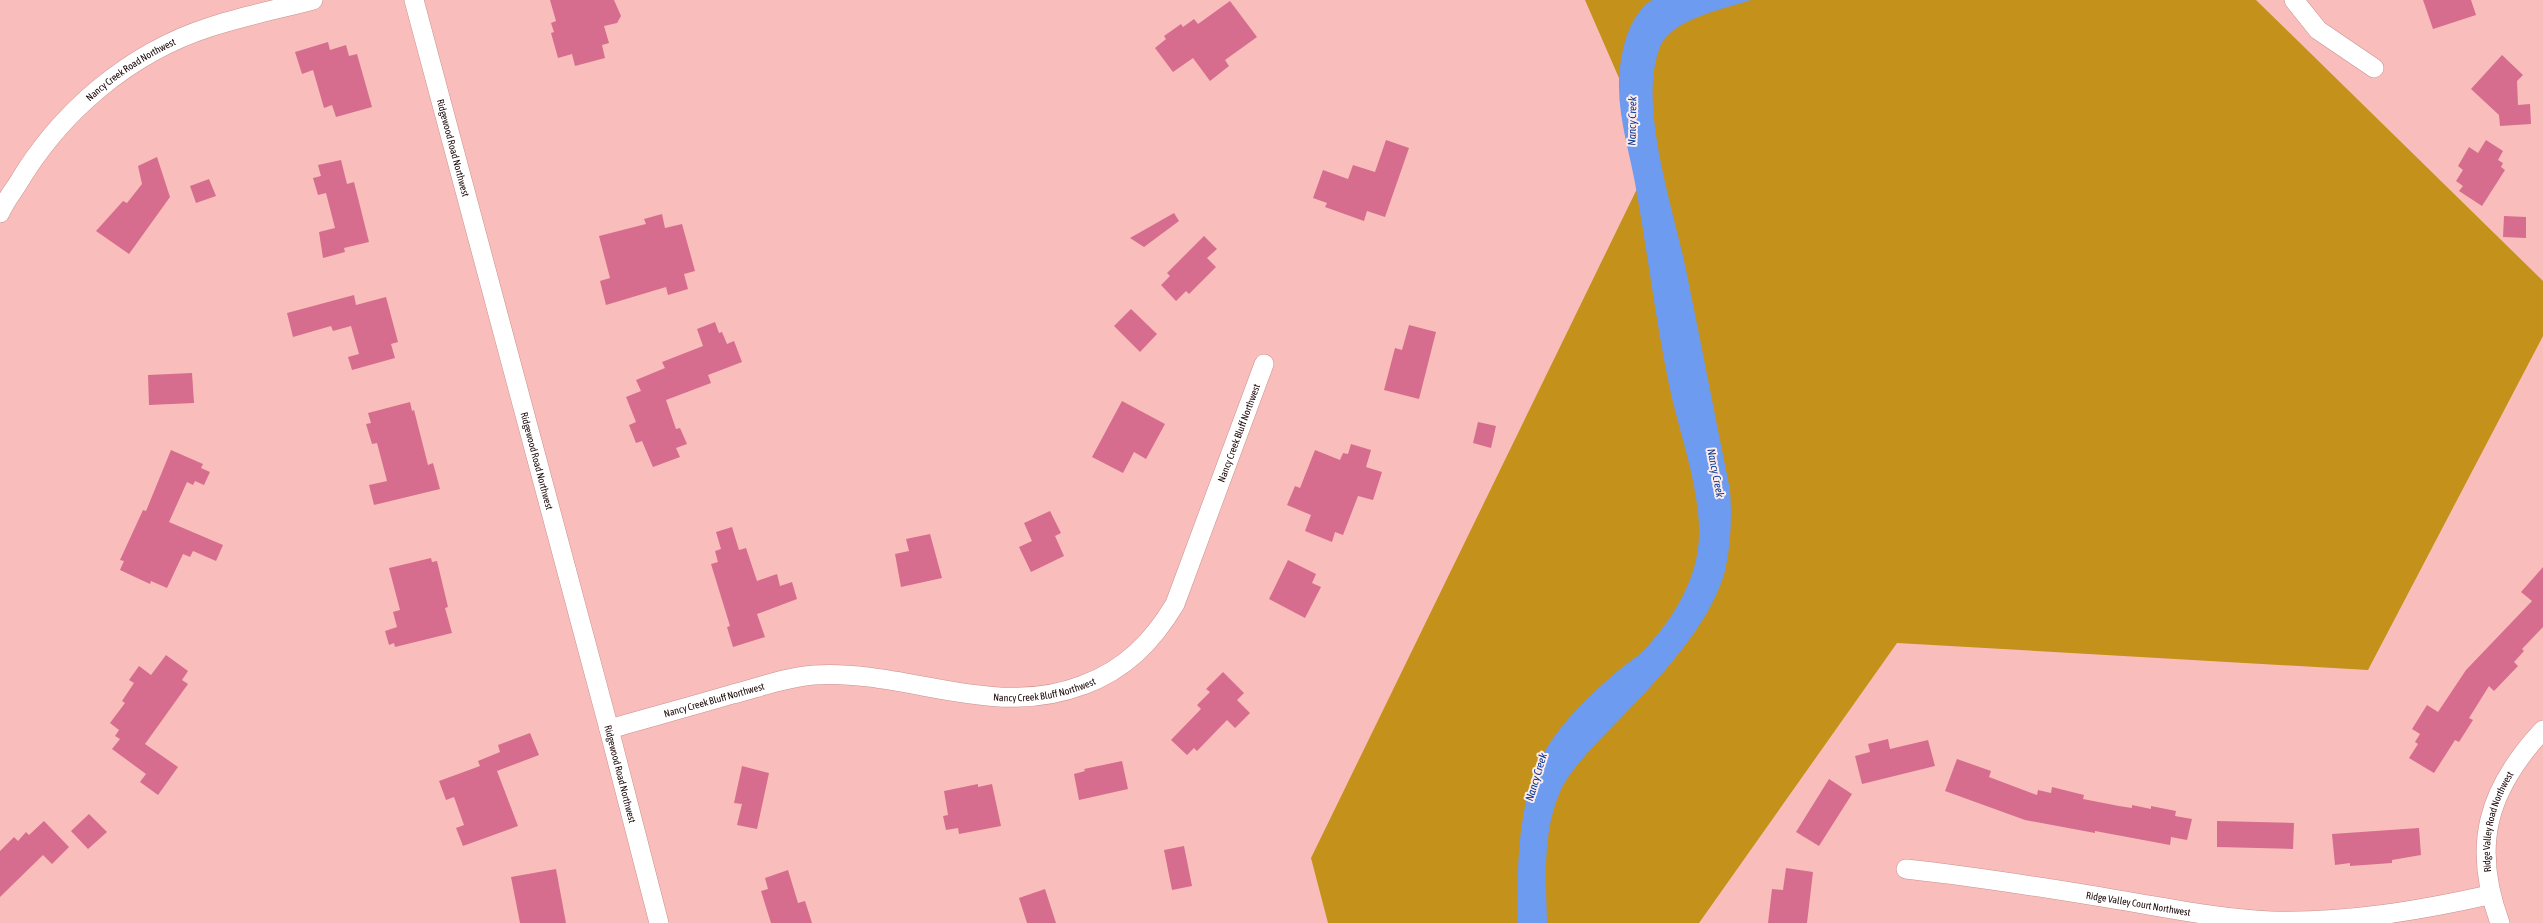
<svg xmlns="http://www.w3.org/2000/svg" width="2543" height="923" font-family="'Asap Condensed',sans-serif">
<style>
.forest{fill:#c4911b}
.water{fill:#6d9bf0}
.building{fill:#d66d8e}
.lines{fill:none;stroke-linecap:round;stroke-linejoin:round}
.minor-casing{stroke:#c8918e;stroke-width:20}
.minor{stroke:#fff;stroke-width:19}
.labels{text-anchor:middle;stroke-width:4;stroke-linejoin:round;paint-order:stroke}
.street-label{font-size:10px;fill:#1a0707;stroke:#fdebe9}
.water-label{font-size:11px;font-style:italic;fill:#013494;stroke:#fdebe9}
</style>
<rect width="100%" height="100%" fill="#f9bebb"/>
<polygon class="forest" points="1585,0 2256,0 2543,281 2543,336 2368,670 1897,643 1699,923 1328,923 1311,858 1653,156"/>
<path class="water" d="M1652,0H1751C1724,9 1671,19 1660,47C1637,105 1674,210 1686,270C1701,343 1715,416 1730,490C1732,517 1731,544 1725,571C1711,624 1657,681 1619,720C1603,736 1568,771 1560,792C1542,833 1546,879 1547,923H1517C1518,866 1516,802 1545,751C1563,720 1592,693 1619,670C1627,663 1636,658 1643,651C1673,620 1700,576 1699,531C1699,488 1682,440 1672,398C1657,331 1649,262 1637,194C1631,156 1618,120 1619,81C1620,54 1628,15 1652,0Z"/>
<g class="building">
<polygon points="550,0 614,0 621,16 617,23 604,26 609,43 602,45 605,58 575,66 572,54 558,58 551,33 554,32 551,23 556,21"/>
<polygon points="2423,0 2471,0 2476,15 2433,29"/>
<polygon points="1230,1 1257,37 1225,60 1229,66 1210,81 1193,58 1173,72 1155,48 1166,39 1164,36 1181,24 1183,27 1194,19 1198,24"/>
<polygon points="328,42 330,50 346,45 349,56 357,54 372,107 336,117 332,105 324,108 313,70 302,74 295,52"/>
<polygon points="2502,55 2523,75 2517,81 2518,105 2530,104 2531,124 2500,126 2499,115 2471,89"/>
<polygon points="1386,140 1409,148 1385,217 1367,211 1364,221 1325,207 1327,203 1313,198 1323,170 1348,179 1353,165 1375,172"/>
<polygon points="2486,140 2503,151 2498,160 2503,163 2501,167 2505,170 2482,206 2459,191 2463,186 2456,181 2463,170 2458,166 2469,147 2478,153"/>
<polygon points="157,157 170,197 129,254 96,231 123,201 127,203 142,184 138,166"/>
<polygon points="341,160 347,184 354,182 369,242 344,248 345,252 323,258 319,232 335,228 326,193 318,195 313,178 321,176 318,165"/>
<polygon points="209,179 216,196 196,203 190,186"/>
<polygon points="1174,213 1179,221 1144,247 1130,238"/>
<polygon points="662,214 665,228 682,224 695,271 684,274 688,289 668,295 666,287 606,305 600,281 610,278 599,236 646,224 644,219"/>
<polygon points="2504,216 2526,217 2526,238 2503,237"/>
<polygon points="1204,236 1217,249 1207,258 1216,267 1189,294 1186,291 1176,301 1161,285 1170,276 1167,273"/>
<polygon points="354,295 356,305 386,297 398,342 391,344 395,358 352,370 348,357 359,354 351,326 333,331 331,326 293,337 287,313"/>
<polygon points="1131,309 1157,334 1140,352 1114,326"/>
<polygon points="715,322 719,333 722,332 727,344 734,341 742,362 708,375 711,383 666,400 676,429 680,428 687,444 676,448 680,457 653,467 642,441 636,443 629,425 636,422 626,397 641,391 636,380 665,368 662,362 703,346 697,329"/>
<polygon points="1409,325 1436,332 1419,399 1384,390 1395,348 1402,350"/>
<polygon points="192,373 194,403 149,405 148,375"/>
<polygon points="1122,401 1165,424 1146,459 1134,452 1123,473 1092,457"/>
<polygon points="410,402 412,411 414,410 428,465 433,463 440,489 374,505 369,485 387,481 377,443 372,444 366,424 371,423 368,413"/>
<polygon points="1478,422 1496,426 1491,448 1473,443"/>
<polygon points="1351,444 1371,450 1366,467 1382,472 1373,500 1358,496 1343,535 1335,532 1332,542 1305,531 1311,515 1287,505 1295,486 1300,488 1315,450 1340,460 1343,453 1348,454"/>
<polygon points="171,450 203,464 201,468 210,472 204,485 195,481 193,485 187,482 169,522 223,545 216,561 193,551 190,557 183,554 167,588 151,581 150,584 120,570 124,561 120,560 143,510 146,511"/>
<polygon points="1050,511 1061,533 1055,536 1064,556 1031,572 1019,547 1032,541 1024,523"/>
<polygon points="732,527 739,550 746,548 757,581 777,574 780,586 792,582 797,599 757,614 765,637 733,647 727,627 730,626 711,564 718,562 715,551 721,549 716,532"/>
<polygon points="930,534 942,578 901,587 895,554 909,551 906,539"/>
<polygon points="431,558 432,562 437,561 448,607 445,608 452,633 395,647 394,643 389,645 385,631 397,627 393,612 400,610 389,568"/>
<polygon points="1288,560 1316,574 1312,583 1321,587 1305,618 1269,599"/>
<polygon points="2543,567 2543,627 2522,649 2524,651 2514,662 2518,666 2494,691 2489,686 2469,718 2473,720 2459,742 2455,740 2434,773 2409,758 2418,744 2415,742 2420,734 2412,729 2427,705 2438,712 2466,670 2532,601 2521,592"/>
<polygon points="166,655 188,671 182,680 188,684 145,744 178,767 158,795 140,782 146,774 112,749 120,739 115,736 119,730 110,723 125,703 122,701 134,683 129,680 139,666 151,675"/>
<polygon points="1223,672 1244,693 1237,700 1250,713 1235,728 1227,720 1197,751 1194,748 1187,755 1171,740 1201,709 1197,705 1210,692 1206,689"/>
<polygon points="530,733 539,755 497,771 518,826 463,846 456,828 464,825 454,797 446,800 439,781 480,766 478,761 500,752 498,745"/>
<polygon points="1888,739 1890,749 1928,740 1935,766 1862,784 1855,756 1870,752 1868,744"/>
<polygon points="1957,759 1991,771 1989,777 2037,795 2038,790 2051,793 2052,787 2084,795 2083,799 2119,806 2132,808 2132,805 2151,809 2151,806 2176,811 2175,816 2192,819 2187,840 2171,837 2170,845 2095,831 2095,833 2025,820 1945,791"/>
<polygon points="1122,761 1128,789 1079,800 1074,774 1085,771 1084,769"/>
<polygon points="742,766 769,773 757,829 737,825 742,804 734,803"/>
<polygon points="1829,779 1852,794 1819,846 1796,832"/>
<polygon points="978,784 978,787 992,784 1001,826 959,834 958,828 946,830 943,816 948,815 944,791"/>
<polygon points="89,814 107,832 88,849 71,831"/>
<polygon points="44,821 69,847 52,864 43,855 0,897 0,851 14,837 18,841 26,832 29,835"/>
<polygon points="2217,821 2294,823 2293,849 2217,847"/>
<polygon points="2419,828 2421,855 2392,860 2392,863 2350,866 2350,863 2335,865 2332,834"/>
<polygon points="1184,846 1192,886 1172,890 1164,850"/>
<polygon points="1786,868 1813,872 1807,923 1768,923 1772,889 1783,890"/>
<polygon points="556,869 566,923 520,923 511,877"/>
<polygon points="788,870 798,903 805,901 812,923 771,923 761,891 768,889 765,878"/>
<polygon points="1045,889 1056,923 1027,923 1019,898"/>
</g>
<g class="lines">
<g class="minor-casing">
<g id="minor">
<path id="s1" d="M414,0L609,729L659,923"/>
<polyline points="2294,0 2318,30 2374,68"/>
<path id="s2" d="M0,213C4,203 11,194 17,185C60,112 129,53 210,27C243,16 279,9 313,0"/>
<path id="s3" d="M609,729C651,717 692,706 733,694C760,687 787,677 814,675C907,669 992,720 1083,685C1125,670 1153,641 1175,604L1264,364"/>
<path id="s4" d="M1906,869C1978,877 2048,888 2119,900C2169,908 2220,919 2271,921C2346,923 2417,911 2489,895"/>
<path id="s5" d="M2500,923C2471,845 2488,789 2543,730"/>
</g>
</g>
<use href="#minor" class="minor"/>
</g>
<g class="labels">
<g class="street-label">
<text dy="4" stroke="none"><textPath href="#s2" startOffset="197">Nancy Creek Road Northwest</textPath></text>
<text dy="4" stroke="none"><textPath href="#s1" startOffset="153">Ridgewood Road Northwest</textPath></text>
<text dy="4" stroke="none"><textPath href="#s3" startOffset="792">Nancy Creek Bluff Northwest</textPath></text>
<text dy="4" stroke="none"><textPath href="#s1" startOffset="477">Ridgewood Road Northwest</textPath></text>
<text dy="4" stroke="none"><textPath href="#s3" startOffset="445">Nancy Creek Bluff Northwest</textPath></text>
<text dy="4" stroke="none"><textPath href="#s3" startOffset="109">Nancy Creek Bluff Northwest</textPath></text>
<text dy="4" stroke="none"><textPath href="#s1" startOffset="801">Ridgewood Road Northwest</textPath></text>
<text dy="4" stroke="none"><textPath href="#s5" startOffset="105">Ridge Valley Road Northwest</textPath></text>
<text dy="4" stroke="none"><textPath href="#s4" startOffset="235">Ridge Valley Court Northwest</textPath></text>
</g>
<g class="water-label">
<text transform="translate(1632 121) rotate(-89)" y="4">Nancy Creek</text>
<text transform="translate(1716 473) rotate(79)" y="4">Nancy Creek</text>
<text transform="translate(1536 777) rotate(-73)" y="4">Nancy Creek</text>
</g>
</g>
</svg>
